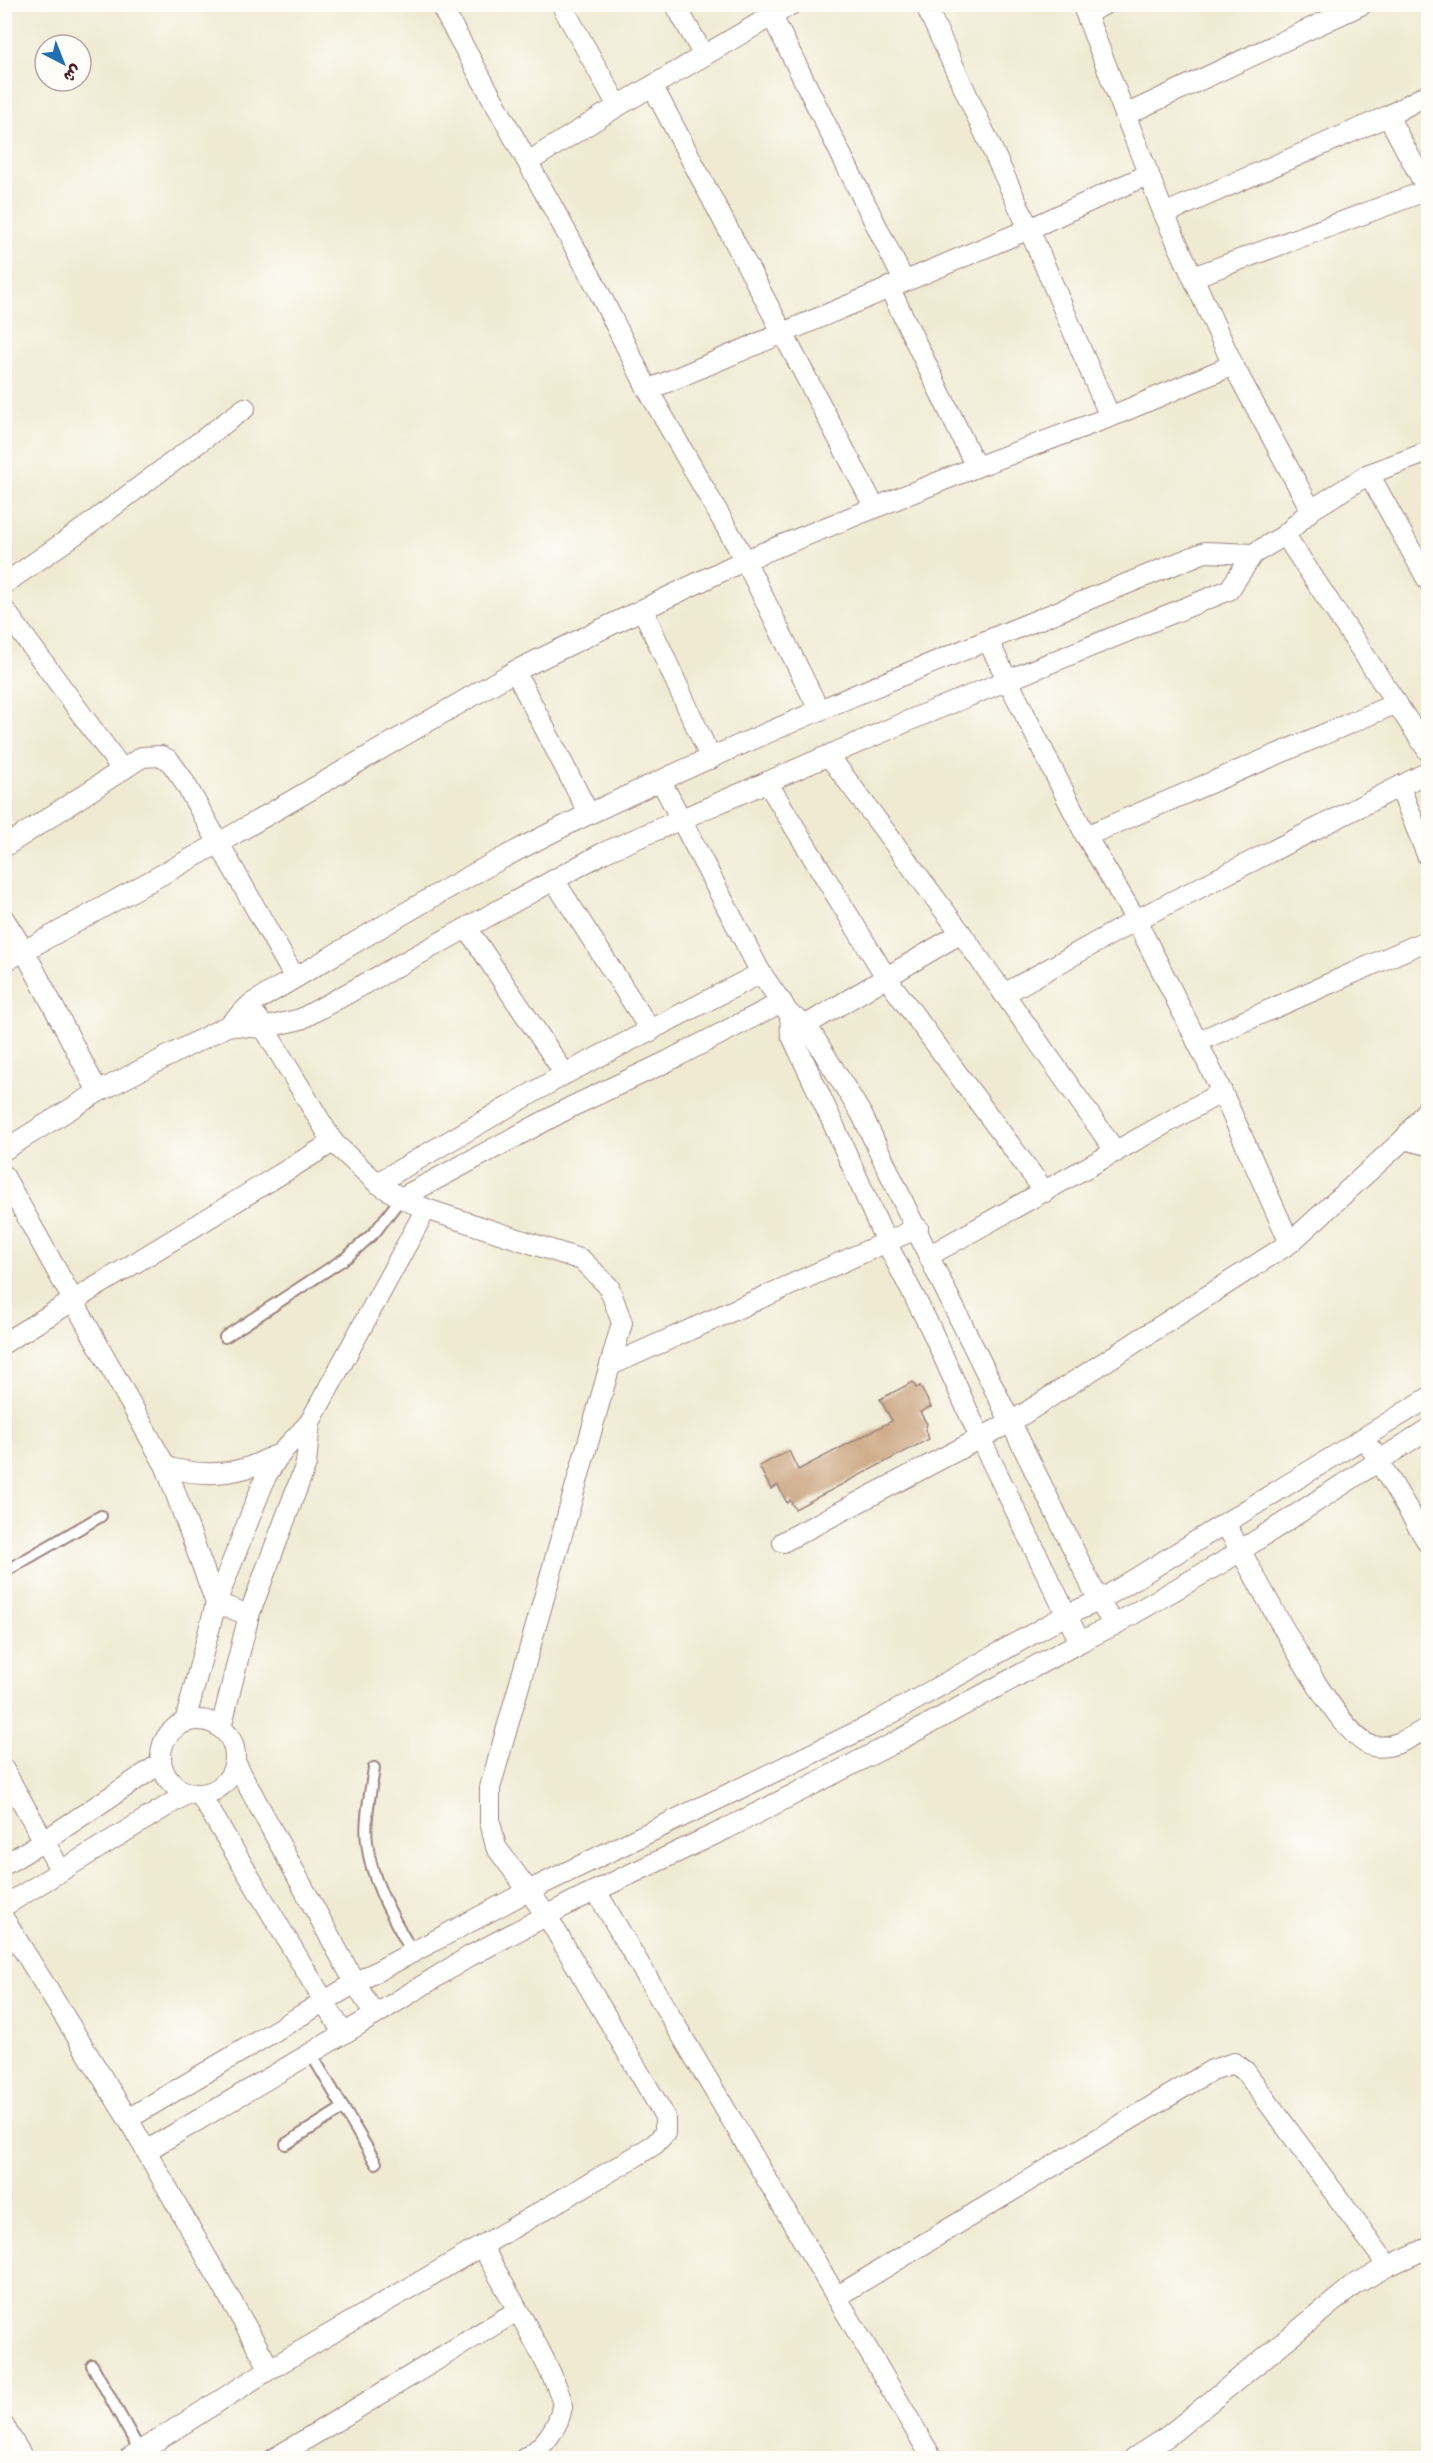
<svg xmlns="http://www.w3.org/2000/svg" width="1433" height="2463" font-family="Mynerve,'Playpen Sans Arabic',sans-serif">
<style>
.building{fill:#c69d75}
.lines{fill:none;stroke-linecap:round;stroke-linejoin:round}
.service-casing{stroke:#9c847e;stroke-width:14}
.minor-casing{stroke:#9c847e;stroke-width:22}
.service{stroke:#fff;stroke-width:10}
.minor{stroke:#fff;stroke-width:20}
</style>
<rect width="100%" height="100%" fill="#fdfcf7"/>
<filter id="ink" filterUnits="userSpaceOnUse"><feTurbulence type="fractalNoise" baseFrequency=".0167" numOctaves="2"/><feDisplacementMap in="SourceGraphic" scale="12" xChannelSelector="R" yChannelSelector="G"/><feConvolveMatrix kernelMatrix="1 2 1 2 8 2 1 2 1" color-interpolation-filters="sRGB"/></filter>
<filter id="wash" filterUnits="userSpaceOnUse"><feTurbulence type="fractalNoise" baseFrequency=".008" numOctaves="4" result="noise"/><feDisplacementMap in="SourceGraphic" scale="24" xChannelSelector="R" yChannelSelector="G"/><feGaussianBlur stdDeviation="1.35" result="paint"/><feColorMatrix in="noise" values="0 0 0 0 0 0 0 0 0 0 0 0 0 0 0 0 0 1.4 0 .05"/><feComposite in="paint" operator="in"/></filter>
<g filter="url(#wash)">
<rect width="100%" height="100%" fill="#efead1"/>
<g id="blocks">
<polygon class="building" points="913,1382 916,1388 920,1386 931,1407 920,1412 927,1424 925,1430 929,1439 795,1509 790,1500 787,1503 778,1485 771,1489 759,1466 789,1451 798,1470 892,1421 880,1399"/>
</g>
</g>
<g filter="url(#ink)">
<use href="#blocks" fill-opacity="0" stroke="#9c847e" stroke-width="1.5"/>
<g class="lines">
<g class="service-casing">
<g id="service">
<polyline points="225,1337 347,1257 375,1232 401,1198"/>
<polyline points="4,1572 101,1516"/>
<path d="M374,1768C371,1790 364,1821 367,1842C371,1882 393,1917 412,1952"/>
<polyline points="310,2052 376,2163"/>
<polyline points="286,2144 343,2108"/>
<polyline points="92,2365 140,2451"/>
</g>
</g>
<g class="minor-casing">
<g id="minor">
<polyline points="440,4 594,282 648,390 745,560 819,710"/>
<polyline points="561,4 618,106"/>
<polyline points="675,4 704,56"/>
<polyline points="925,4 1029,229 1110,417"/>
<polyline points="1082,4 1164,214 1233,365 1311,510"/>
<polyline points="1086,14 1105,4"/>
<polyline points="772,16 904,281"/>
<polyline points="653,87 875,508"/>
<polyline points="1125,115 1363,4"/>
<polyline points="1388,116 1428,191"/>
<polyline points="528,162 618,106 792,4"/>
<polyline points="1164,214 1388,116 1428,94"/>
<polyline points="1193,277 1428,190"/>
<polyline points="889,287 976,467"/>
<polyline points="648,390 1029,229 1149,174"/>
<polyline points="1369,474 1428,581"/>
<polyline points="1285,535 1428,751"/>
<polyline points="4,584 83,529 245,408"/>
<polyline points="4,609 121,768"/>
<polyline points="643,610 711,759"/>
<polyline points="988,641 1086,836 1136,920 1168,983 1222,1092 1290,1243"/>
<polyline points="515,671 589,814"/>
<polyline points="829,756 961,933 1116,1152"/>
<polyline points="661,781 761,973 790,1015 806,1024 862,1115 934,1267 1099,1601 1114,1625"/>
<polyline points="767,782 886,977 1045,1192"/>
<polyline points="1400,788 1428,857"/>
<polyline points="1086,836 1397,703"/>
<polyline points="4,847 142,757 161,756 169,760 182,778 295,978"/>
<polyline points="554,880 651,1031"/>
<polyline points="4,919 25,952 98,1092"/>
<polyline points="467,928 565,1074"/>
<polyline points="4,962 219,843 515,671 745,560 976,467 1110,417 1233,365"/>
<polyline points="1004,994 1136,920 1428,772"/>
<polyline points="790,1015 791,1034 831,1119 886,1242 930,1327 980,1438 1080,1642"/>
<polyline points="258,1018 333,1142"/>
<polyline points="229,1025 263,1028 301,1019 603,853 915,718 1229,590 1253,554 1285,535 1311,510 1369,474 1428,452"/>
<polyline points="796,1031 961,933"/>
<polyline points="1197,1042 1428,940"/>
<polyline points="1404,1139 1428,1145"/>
<path d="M4,1150L98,1092L229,1025L251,1004C362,939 472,870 589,814C790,718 998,636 1205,552L1253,554"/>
<polyline points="4,1176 166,1467 216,1603 249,1615"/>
<polyline points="377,1183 565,1074 761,973"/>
<polyline points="401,1198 571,1107 668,1061 782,1002"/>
<polyline points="930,1255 1222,1092"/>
<polyline points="4,1343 333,1142 377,1183 401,1198 426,1209 582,1260 609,1287 622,1323 490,1788 490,1822 496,1847 547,1916 660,2108 665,2117 665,2133 655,2144 633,2158 270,2369 129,2458"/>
<polyline points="611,1365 918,1228"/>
<polyline points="1372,1450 1428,1543"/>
<path d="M166,1467C192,1474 219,1476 246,1468C258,1465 269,1457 281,1454"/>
<path d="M1225,1524C1251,1564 1334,1738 1373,1746C1393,1750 1412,1736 1428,1728"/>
<polyline points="783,1542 1011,1422 1290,1243 1404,1139 1428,1108"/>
<circle cx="198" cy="1757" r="37"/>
<polyline points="185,1722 216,1603 266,1476 280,1454 310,1422 426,1209"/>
<polyline points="221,1728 249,1615 306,1464 310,1422"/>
<polyline points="235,1762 355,1983 375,2015"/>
<polyline points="4,1770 61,1871"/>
<polyline points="200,1794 343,2033"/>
<polyline points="4,1865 44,1841 161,1763"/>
<polyline points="596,1891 932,2458"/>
<polyline points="4,1906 188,1793"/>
<polyline points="4,1919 128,2119 270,2369"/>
<polyline points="128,2119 355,1983 528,1891 869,1726 1066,1615 1099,1601 1428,1398"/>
<polyline points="146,2151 375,2015 470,1956 578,1899 726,1829 890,1745 1080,1642 1114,1625 1223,1562 1428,1429"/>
<path d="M482,2246C495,2271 565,2388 562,2407C559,2427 542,2449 525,2458"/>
<polyline points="836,2297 1212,2070 1234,2063 1245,2071 1388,2266"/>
<polyline points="4,2426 23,2458"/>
<polyline points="275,2458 517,2311"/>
<polyline points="1134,2458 1168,2436 1354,2285 1388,2266 1428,2248"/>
</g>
</g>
<use href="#service" class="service"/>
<use href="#minor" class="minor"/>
</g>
</g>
<rect width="1433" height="2463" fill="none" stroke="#fdfcf7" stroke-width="24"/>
<g transform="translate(63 63) rotate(138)"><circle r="28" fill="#fdfcf7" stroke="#b5a4a5" stroke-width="1.5"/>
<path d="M0-4.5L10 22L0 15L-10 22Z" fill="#1f6fb2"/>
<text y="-9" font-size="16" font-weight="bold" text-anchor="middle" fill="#4a1f2b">ش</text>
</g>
</svg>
